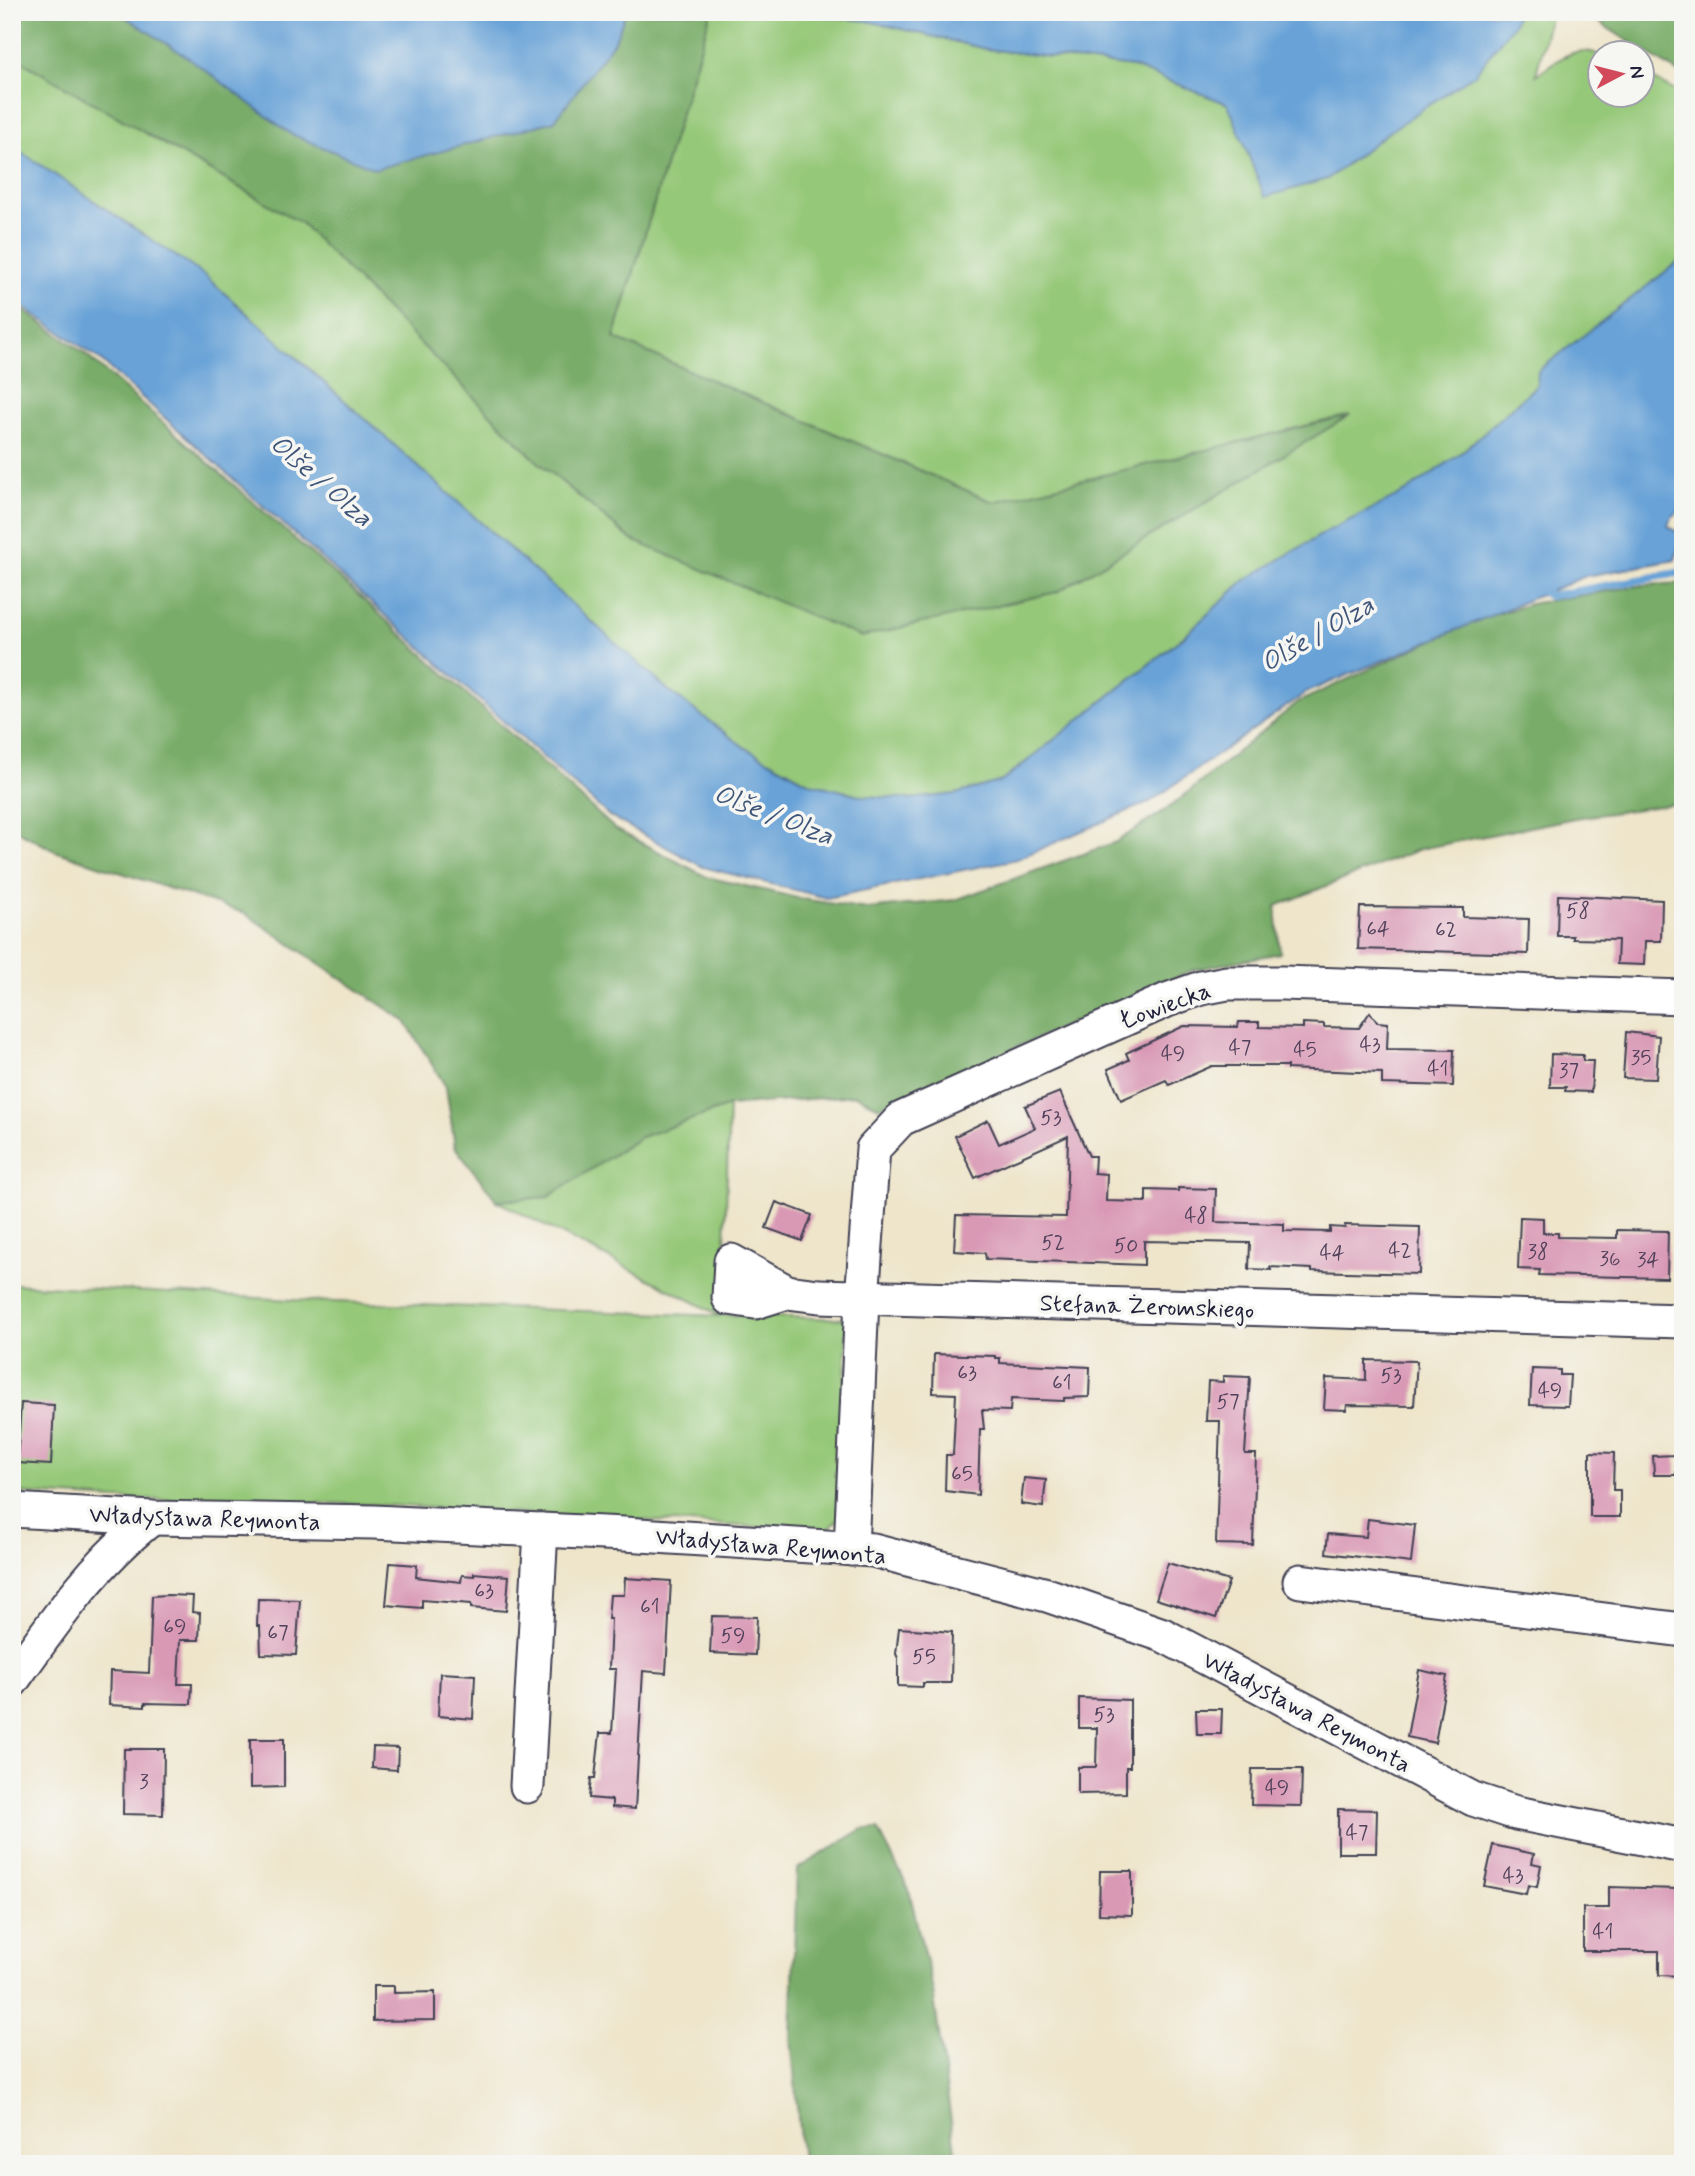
<svg xmlns="http://www.w3.org/2000/svg" width="1695" height="2176" font-family="Mynerve,sans-serif">
<style>
.green{fill:#95c878;stroke:#5c755a;stroke-width:2}
.forest{fill:#78ac68;stroke:#4d6752;stroke-width:2}
.water{fill:#68a2d7;stroke:#456289;stroke-width:2}
.lines{fill:none;stroke-linecap:round;stroke-linejoin:round}
.stream{stroke:#68a2d7;stroke-width:8}
.building{fill:#d999b5}
.minor-casing{stroke:#413f51;stroke-width:37}
.minor{stroke:#fff;stroke-width:33}
.labels{text-anchor:middle;stroke-width:7;stroke-linejoin:round;paint-order:stroke}
.number-label{font-size:21px;fill:#50405a}
.street-label{font-size:24px;fill:#22223b;stroke:#f6f6f2}
.water-label{font-size:26px;font-style:italic;fill:#3e5579;stroke:#f6f6f2}
</style>
<rect width="100%" height="100%" fill="#f6f6f2"/>
<filter id="ink" filterUnits="userSpaceOnUse"><feTurbulence type="fractalNoise" baseFrequency=".0143" numOctaves="2"/><feDisplacementMap in="SourceGraphic" scale="14" xChannelSelector="R" yChannelSelector="G"/><feConvolveMatrix kernelMatrix="1 2 1 2 8 2 1 2 1" color-interpolation-filters="sRGB"/></filter>
<filter id="wash" filterUnits="userSpaceOnUse"><feTurbulence type="fractalNoise" baseFrequency=".00686" numOctaves="4" result="noise"/><feDisplacementMap in="SourceGraphic" scale="28" xChannelSelector="R" yChannelSelector="G"/><feGaussianBlur stdDeviation="1.57" result="paint"/><feColorMatrix in="noise" values="0 0 0 0 0 0 0 0 0 0 0 0 0 0 0 0 0 1.4 0 .05"/><feComposite in="paint" operator="in"/></filter>
<g filter="url(#wash)">
<rect width="100%" height="100%" fill="#eee5cb"/>
<g class="green">
<path d="M711,12H786L868,21L986,49L1133,67L1228,104L1327,179L1387,133L1514,23L1517,12H1551L1536,75C1556,62 1575,43 1600,55V94H1642L1643,74L1683,95V258L1539,371L1537,385L1461,453L1406,492L1245,580L1182,638L1002,781L956,794L910,799L863,796L810,783L744,747L669,691L204,275L30,158L12,148V56L301,223L537,461L632,540L1057,592L1347,417L993,502L614,338Z"/>
<polygon points="729,1106 723,1315 847,1319 841,1517 825,1531 366,1504 115,1499 12,1493 12,1284 310,1301 721,1316 497,1201 548,1197 641,1137"/>
</g>
<g class="forest">
<polygon points="12,12 118,12 186,56 375,169 554,121 615,40 626,12 711,12 614,338 993,502 1350,415 1057,592 861,637 632,540 537,461 301,223 12,56"/>
<polygon points="1594,12 1683,12 1683,76 1597,21"/>
<polygon points="12,302 84,353 355,592 615,829 707,877 802,899 867,909 955,900 1116,842 1174,804 1298,702 1479,619 1534,603 1644,585 1683,583 1683,803 1575,818 1420,849 1276,906 1280,953 1193,970 879,1107 856,1095 729,1106 641,1137 548,1197 497,1201 455,1147 446,1087 405,1021 244,913 55,851 12,828"/>
<polygon points="863,1829 878,1829 909,1890 933,1991 957,2164 802,2164 791,2037 797,1869"/>
</g>
<g class="water">
<polygon points="118,12 626,12 615,40 554,121 375,169 291,134 186,56"/>
<polygon points="786,12 1517,12 1514,23 1475,74 1387,133 1327,179 1265,197 1228,104 1133,67 986,49 868,21"/>
<polygon points="12,148 30,158 204,275 669,691 744,747 810,783 863,796 910,799 956,794 1002,781 1182,638 1245,580 1328,531 1406,492 1461,453 1537,385 1538,371 1683,258 1683,508 1671,518 1668,526 1683,535 1675,560 1586,576 1307,692 1151,801 1017,859 827,898 703,867 609,816 98,358 12,299"/>
</g>
<g class="lines">
<polyline class="stream" points="1538,587 1550,596 1683,572"/>
</g>
<g id="blocks">
<g class="building">
<polygon points="1558,895 1662,900 1661,941 1645,941 1644,965 1617,964 1618,940 1573,939 1573,936 1557,936"/>
<polygon points="1360,907 1463,908 1463,917 1529,919 1528,954 1358,949"/>
<polygon points="1370,1012 1377,1022 1388,1023 1387,1049 1454,1050 1453,1086 1382,1084 1382,1073 1287,1069 1287,1066 1212,1066 1169,1085 1166,1080 1121,1100 1108,1069 1129,1060 1126,1053 1184,1026 1238,1027 1239,1022 1259,1022 1259,1027 1303,1028 1303,1023 1324,1024 1324,1027 1359,1028"/>
<polygon points="1626,1032 1659,1036 1656,1079 1623,1078"/>
<polygon points="1551,1054 1583,1055 1583,1061 1593,1061 1591,1092 1565,1091 1566,1087 1550,1087"/>
<polygon points="1060,1092 1089,1156 1095,1156 1094,1173 1107,1174 1106,1201 1146,1202 1146,1190 1178,1191 1178,1188 1216,1189 1215,1222 1284,1224 1284,1231 1330,1232 1330,1227 1345,1228 1345,1225 1420,1227 1419,1274 1312,1271 1312,1269 1270,1267 1271,1270 1249,1269 1250,1243 1144,1241 1144,1265 986,1259 985,1253 954,1251 956,1215 1066,1217 1068,1136 975,1178 955,1136 988,1120 999,1144 1035,1128 1025,1106"/>
<polygon points="776,1202 812,1215 802,1241 766,1228"/>
<polygon points="1520,1217 1543,1218 1543,1233 1558,1233 1558,1237 1617,1238 1617,1230 1668,1231 1667,1278 1539,1275 1540,1270 1518,1269"/>
<polygon points="934,1354 995,1356 995,1358 1000,1358 1000,1363 1090,1367 1089,1397 1064,1398 1064,1401 1011,1399 1010,1411 982,1410 984,1429 980,1429 978,1495 945,1491 946,1455 953,1455 956,1394 933,1393"/>
<polygon points="1366,1360 1417,1361 1414,1406 1347,1405 1346,1410 1324,1409 1326,1378 1366,1380"/>
<polygon points="1532,1369 1560,1370 1560,1375 1570,1375 1568,1406 1530,1405"/>
<polygon points="1223,1376 1250,1377 1245,1454 1256,1454 1253,1545 1216,1544 1220,1421 1206,1421 1208,1381 1223,1382"/>
<polygon points="21,1403 54,1405 51,1465 17,1463"/>
<polygon points="1590,1452 1614,1453 1613,1490 1620,1490 1620,1517 1590,1517"/>
<polygon points="1676,1455 1676,1475 1654,1475 1653,1456"/>
<polygon points="1024,1478 1046,1480 1043,1507 1021,1504"/>
<polygon points="1368,1519 1415,1525 1411,1563 1326,1553 1328,1534 1366,1537"/>
<polygon points="390,1563 417,1565 416,1577 461,1582 462,1575 474,1576 474,1573 509,1576 506,1611 471,1608 471,1604 422,1600 422,1608 386,1605"/>
<polygon points="1168,1563 1229,1581 1216,1618 1156,1599"/>
<polygon points="625,1578 671,1581 666,1673 643,1671 635,1809 612,1807 612,1800 589,1798 591,1778 595,1778 600,1733 612,1733 616,1669 609,1669 611,1619 608,1619 610,1595 624,1595"/>
<polygon points="168,1595 193,1596 192,1612 200,1613 199,1640 180,1640 178,1684 192,1684 191,1704 145,1703 145,1707 109,1705 110,1671 149,1673 152,1596"/>
<polygon points="258,1599 300,1600 296,1655 261,1654 260,1626 257,1626"/>
<polygon points="712,1616 757,1617 755,1655 710,1653"/>
<polygon points="899,1628 952,1632 951,1683 923,1683 923,1687 898,1686 898,1658 896,1654"/>
<polygon points="1419,1670 1447,1676 1435,1743 1407,1737"/>
<polygon points="440,1673 475,1675 473,1719 438,1716"/>
<polygon points="1079,1698 1130,1700 1130,1767 1126,1767 1126,1793 1078,1794 1078,1767 1096,1767 1097,1728 1079,1728"/>
<polygon points="1196,1709 1222,1709 1221,1734 1197,1734"/>
<polygon points="250,1739 284,1739 284,1787 250,1788"/>
<polygon points="373,1747 398,1748 397,1770 372,1768"/>
<polygon points="124,1749 164,1749 163,1815 123,1814"/>
<polygon points="1252,1769 1302,1769 1301,1806 1251,1805"/>
<polygon points="1338,1809 1377,1810 1376,1853 1338,1853"/>
<polygon points="1493,1845 1534,1854 1532,1863 1541,1865 1537,1887 1528,1885 1526,1894 1484,1886"/>
<polygon points="1100,1871 1132,1871 1132,1915 1099,1914"/>
<polygon points="1609,1887 1678,1889 1678,1915 1683,1915 1683,1976 1659,1975 1659,1951 1583,1951 1583,1908 1609,1908"/>
<polygon points="373,1986 394,1986 394,1993 435,1992 435,2020 373,2021"/>
</g>
</g>
</g>
<g filter="url(#ink)">
<use href="#blocks" fill-opacity="0" stroke="#413f51" stroke-width="2"/>
<g class="lines">
<g class="minor-casing">
<g id="minor">
<polyline points="787,1292 755,1302 729,1298 731,1261 787,1292 819,1296 1683,1321"/>
<polyline points="12,1510 152,1518 374,1522 624,1534 873,1550 1047,1595 1163,1635 1473,1799 1516,1813 1683,1846"/>
<polyline points="851,1549 862,1299 873,1149 901,1119 1167,1000 1201,988 1227,983 1283,983 1683,997"/>
<polyline points="1300,1581 1683,1630"/>
<path d="M12,1681C53,1623 95,1562 152,1518"/>
<polyline points="527,1786 541,1530"/>
</g>
</g>
<use href="#minor" class="minor"/>
</g>
</g>
<g class="labels">
<g class="number-label">
<text x="1578" y="917">58</text>
<text x="1378" y="935">64</text>
<text x="1446" y="936">62</text>
<text x="1370" y="1051">43</text>
<text x="1240" y="1054">47</text>
<text x="1305" y="1056">45</text>
<text x="1173" y="1060">49</text>
<text x="1641" y="1064">35</text>
<text x="1438" y="1075">41</text>
<text x="1569" y="1077">37</text>
<text x="1051" y="1124">53</text>
<text x="1196" y="1222">48</text>
<text x="1053" y="1249">52</text>
<text x="1126" y="1252">50</text>
<text x="1400" y="1257">42</text>
<text x="1538" y="1258">38</text>
<text x="1332" y="1259">44</text>
<text x="1610" y="1265">36</text>
<text x="1648" y="1266">34</text>
<text x="967" y="1379">63</text>
<text x="1391" y="1382">53</text>
<text x="1062" y="1389">61</text>
<text x="1550" y="1397">49</text>
<text x="1228" y="1408">57</text>
<text x="962" y="1480">65</text>
<text x="484" y="1597">63</text>
<text x="650" y="1613">61</text>
<text x="175" y="1633">69</text>
<text x="278" y="1639">67</text>
<text x="733" y="1642">59</text>
<text x="924" y="1663">55</text>
<text x="1104" y="1721">53</text>
<text x="144" y="1788">3</text>
<text x="1277" y="1794">49</text>
<text x="1357" y="1839">47</text>
<text x="1513" y="1882">43</text>
<text x="1603" y="1938">41</text>
</g>
<g class="street-label">
<text transform="translate(1165 1005) rotate(-20)" y="8">Łowiecka</text>
<text transform="translate(1147 1306) rotate(2)" y="8">Stefana Żeromskiego</text>
<text transform="translate(205 1518) rotate(2)" y="8">Władysława Reymonta</text>
<text transform="translate(771 1546) rotate(5)" y="8">Władysława Reymonta</text>
<text transform="translate(1307 1712) rotate(28)" y="8">Władysława Reymonta</text>
</g>
<g class="water-label">
<text transform="translate(322 480) rotate(41)" y="9">Olše / Olza</text>
<text transform="translate(1317 633) rotate(-30)" y="9">Olše / Olza</text>
<text transform="translate(774 814) rotate(21)" y="9">Olše / Olza</text>
</g>
</g>
<rect width="1695" height="2176" fill="none" stroke="#f6f6f2" stroke-width="42"/>
<g transform="translate(1621 74) rotate(83)"><circle r="33" fill="#f6f6f2" stroke="#a1a1a9" stroke-width="2"/>
<path d="M0-5L12 26L0 18L-12 26Z" fill="#d1495b"/>
<text y="-10" font-size="19" font-weight="bold" text-anchor="middle" fill="#22223b">N</text>
</g>
</svg>
